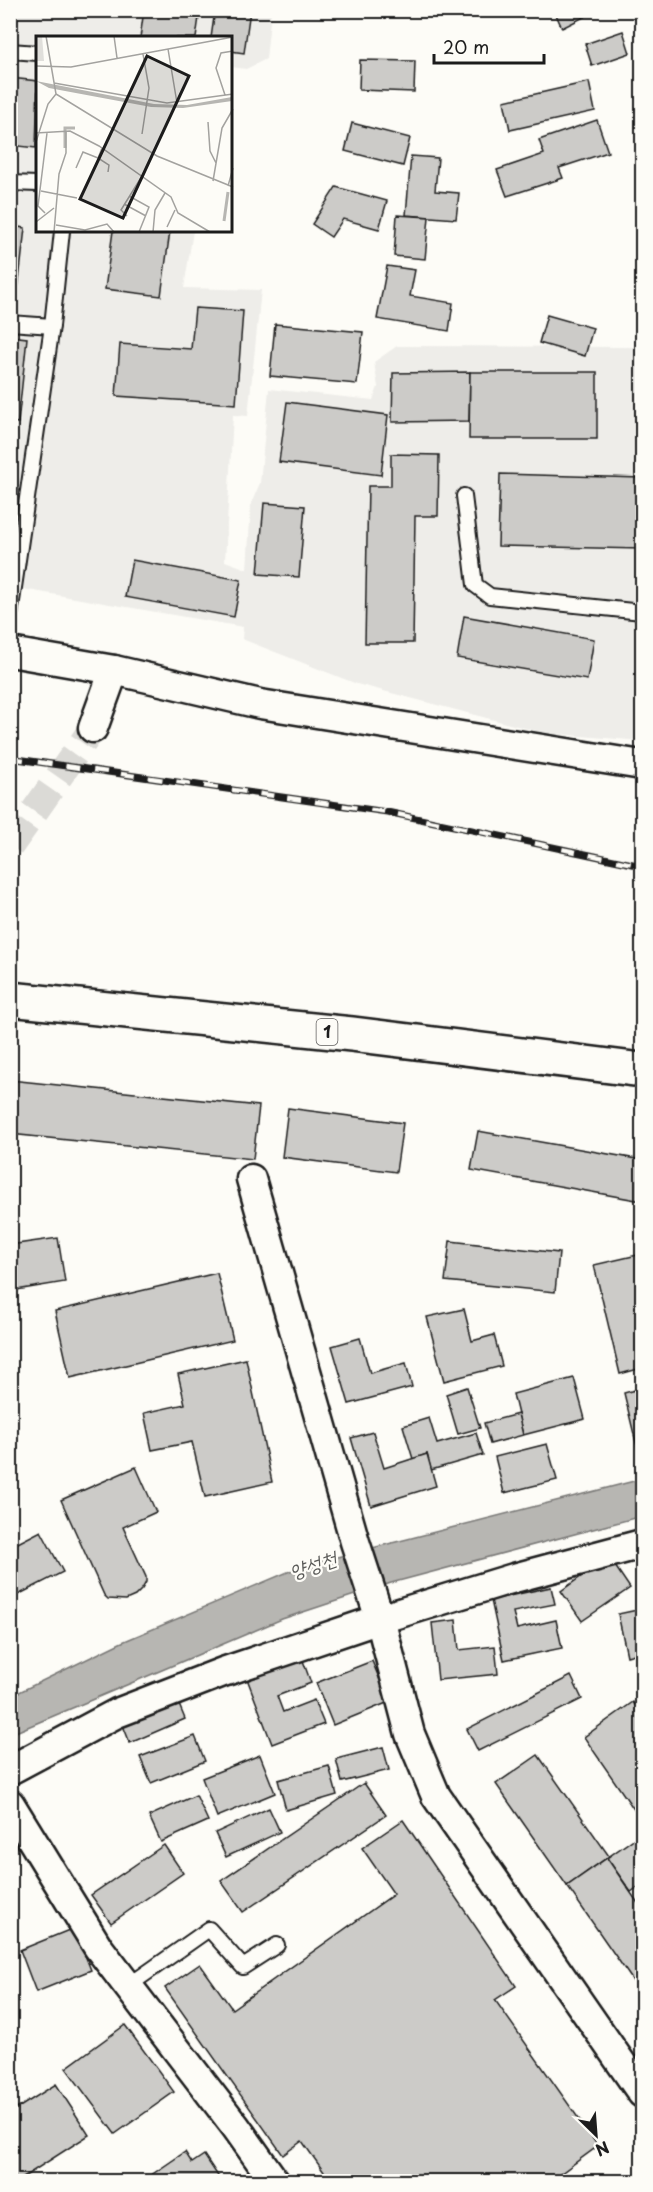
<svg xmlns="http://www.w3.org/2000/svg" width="653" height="2192" font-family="'Playpen Sans','Poor Story',sans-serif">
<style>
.built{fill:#eeede9}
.water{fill:#b7b6b2;stroke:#797876;stroke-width:1.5}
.building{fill:#cccbc8;stroke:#1c1c1c;stroke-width:1.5}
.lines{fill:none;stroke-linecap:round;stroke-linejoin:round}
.street-tunnel{stroke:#dbdad6;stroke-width:28;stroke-dasharray:28 14;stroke-linecap:butt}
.lane-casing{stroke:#1c1c1c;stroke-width:18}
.street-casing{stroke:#1c1c1c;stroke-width:33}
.primary-casing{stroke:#1c1c1c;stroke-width:38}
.lane{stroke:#fdfcf7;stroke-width:14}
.street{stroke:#fdfcf7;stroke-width:28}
.primary{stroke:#fdfcf7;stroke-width:33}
.rail-casing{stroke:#1c1c1c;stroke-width:7}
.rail{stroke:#fdfcf7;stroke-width:4.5;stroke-dasharray:14;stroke-linecap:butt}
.labels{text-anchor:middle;stroke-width:4.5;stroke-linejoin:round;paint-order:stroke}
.shield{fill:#fdfcf7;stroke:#605f5e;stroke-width:1.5}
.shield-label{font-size:16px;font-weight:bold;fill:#1c1c1c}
.water-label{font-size:20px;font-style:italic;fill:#5a5a58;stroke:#fdfcf7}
.inset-river{fill:none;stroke:#b7b6b2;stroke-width:3}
.inset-road{fill:none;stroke:#a3a29f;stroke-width:1.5}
.view{fill:#1c1c1c;fill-opacity:0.15;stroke:#1c1c1c;stroke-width:3}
.inset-edge{fill:none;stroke:#1c1c1c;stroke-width:3}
</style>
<rect width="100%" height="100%" fill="#fdfcf7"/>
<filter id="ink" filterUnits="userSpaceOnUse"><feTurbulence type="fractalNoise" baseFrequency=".0167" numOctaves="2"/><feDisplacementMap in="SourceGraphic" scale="12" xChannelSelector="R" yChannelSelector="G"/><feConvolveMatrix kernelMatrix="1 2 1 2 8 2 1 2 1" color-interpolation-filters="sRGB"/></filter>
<g filter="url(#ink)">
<polygon class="built" points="10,11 271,11 266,59 246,69 231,67 231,38 38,38 38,231 193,231 184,288 261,290 248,416 233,415 225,561 247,569 251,504 260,483 269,389 373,400 378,387 374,362 397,346 642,347 642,741 544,733 357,684 242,639 243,627 11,587"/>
<polygon class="water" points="642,1479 642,1516 391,1583 282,1619 11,1734 11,1696 120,1643 302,1566"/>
<g class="building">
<polygon points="144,10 200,10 196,38 140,38"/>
<polygon points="215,10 250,10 244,53 231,51 231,38 211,38"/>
<polygon points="554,10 598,10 562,28"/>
<polygon points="637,10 642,10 642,70"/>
<polygon points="623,31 630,53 592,66 585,44"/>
<polygon points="360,60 415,61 414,92 359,90"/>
<polygon points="10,78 38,81 36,148 10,145"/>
<polygon points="589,82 595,111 510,130 504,101"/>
<polygon points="597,120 608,152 559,168 563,178 507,196 497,170 544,154 539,140"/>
<polygon points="352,123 410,138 403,166 345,151"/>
<polygon points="411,156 438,158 435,191 459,193 456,219 406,215"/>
<polygon points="336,187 387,201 379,229 343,219 331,237 312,224"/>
<polygon points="397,215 429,217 425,259 394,256"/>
<polygon points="10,226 25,228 18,289 10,288"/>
<polygon points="113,231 170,231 161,296 105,289"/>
<polygon points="387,266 415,270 410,296 453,303 449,331 377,319"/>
<polygon points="195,308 243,311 236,404 116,396 120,344 191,349"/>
<polygon points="547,315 593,328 585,356 539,343"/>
<polygon points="275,324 363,332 357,384 270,376"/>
<polygon points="10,336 27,338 18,423 10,422"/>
<polygon points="470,372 469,421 392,422 393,373"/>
<polygon points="470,372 597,372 597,439 469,439"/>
<polygon points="287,402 388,415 381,475 279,462"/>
<polygon points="391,454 439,455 438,516 415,516 413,643 365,643 368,486 391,486"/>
<polygon points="500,474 642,478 642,549 498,546"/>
<polygon points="264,503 305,506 299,577 258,574"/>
<polygon points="132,560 241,580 234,617 125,597"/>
<polygon points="464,616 594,639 587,680 457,658"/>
<polygon points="10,1080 259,1106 253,1159 10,1134"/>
<polygon points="288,1108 403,1123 396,1172 282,1157"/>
<polygon points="478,1131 642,1160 642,1201 471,1170"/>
<polygon points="58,1238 65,1282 10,1291 10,1245"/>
<polygon points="450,1241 559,1253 555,1292 445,1281"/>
<polygon points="642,1254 642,1368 620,1374 594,1265"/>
<polygon points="217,1273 233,1340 70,1378 55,1311"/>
<polygon points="464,1309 472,1341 494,1335 502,1366 444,1381 427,1317"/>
<polygon points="360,1338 370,1373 406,1363 412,1387 349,1404 332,1346"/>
<polygon points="246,1359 272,1482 205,1497 192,1442 152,1450 144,1413 185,1404 178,1374"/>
<polygon points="574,1378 585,1419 523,1435 513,1394"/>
<polygon points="467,1387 480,1428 458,1434 446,1394"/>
<polygon points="642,1388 642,1454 639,1455 624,1393"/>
<polygon points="518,1414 523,1435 490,1444 484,1423"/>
<polygon points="429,1418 437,1444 476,1433 483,1455 431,1470 427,1454 413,1459 403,1426"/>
<polygon points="373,1432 384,1468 427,1454 436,1486 371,1506 351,1438"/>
<polygon points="547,1444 557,1480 504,1493 495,1457"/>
<polygon points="136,1467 156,1512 123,1527 146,1577 146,1582 142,1589 135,1596 126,1600 108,1599 104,1595 61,1500"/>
<polygon points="41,1531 63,1572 10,1599 10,1547"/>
<polygon points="609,1557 630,1588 582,1621 561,1591"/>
<polygon points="551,1587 555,1604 513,1612 517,1629 556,1620 562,1648 504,1660 491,1600"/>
<polygon points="642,1609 642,1652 627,1656 618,1614"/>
<polygon points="456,1620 459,1650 495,1646 498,1674 438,1680 432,1623"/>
<polygon points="301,1655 311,1683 277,1696 283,1712 314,1700 324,1724 272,1744 246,1676"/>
<polygon points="372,1661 389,1702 333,1725 316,1683"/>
<polygon points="571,1676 582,1699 478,1751 467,1729"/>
<polygon points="175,1695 185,1719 130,1743 120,1718"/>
<polygon points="633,1702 642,1715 642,1821 584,1737"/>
<polygon points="195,1736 205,1761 151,1783 140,1757"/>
<polygon points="383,1747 389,1770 342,1782 336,1759"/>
<polygon points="260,1755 275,1793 217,1817 202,1778"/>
<polygon points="538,1755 609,1856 567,1886 496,1784"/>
<polygon points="329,1766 337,1795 286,1810 278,1780"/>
<polygon points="364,1783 386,1815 243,1912 221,1881"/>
<polygon points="196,1795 208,1821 161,1842 149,1816"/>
<polygon points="269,1808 280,1832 226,1857 215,1833"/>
<polygon points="403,1820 516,1986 495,2000 598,2146 549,2182 331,2182 302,2141 283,2155 165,1988 200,1964 232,2009 394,1894 362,1848"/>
<polygon points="642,1833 642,1884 631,1892 607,1858"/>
<polygon points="164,1845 183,1873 111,1923 91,1895"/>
<polygon points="607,1858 642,1909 642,1994 567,1886"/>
<polygon points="74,1928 91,1970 36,1992 20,1950"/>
<polygon points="125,2025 174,2092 115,2134 66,2068"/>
<polygon points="56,2084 89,2135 16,2182 10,2182 10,2113"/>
<polygon points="185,2152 192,2163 204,2155 222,2182 141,2182"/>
</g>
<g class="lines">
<polyline class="street-tunnel" points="10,846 93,728"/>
<g class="lane-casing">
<g id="lane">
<polyline points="10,51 38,53"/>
<polyline points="10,183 38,184"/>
<polyline points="10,323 52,326"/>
<polyline points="464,496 475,585 490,596 642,612"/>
<polyline points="10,615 52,326 62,231"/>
<polyline points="128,1986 209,1929 243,1967 277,1945"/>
</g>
</g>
<g class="street-casing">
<g id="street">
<polyline points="10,652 114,670 260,704 642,765"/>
<polyline points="93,728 114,670"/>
<polyline points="251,1179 355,1542 380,1619 410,1734 436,1796 642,2093"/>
<polyline points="10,1770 117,1713 223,1672 380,1619 514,1578 642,1544"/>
<polyline points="10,1804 98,1947 236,2127 275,2182"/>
</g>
</g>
<g class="primary-casing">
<polyline id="primary" points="10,999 352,1034 642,1070"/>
</g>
<use href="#lane" class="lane"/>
<use href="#street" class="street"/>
<use href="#primary" class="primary"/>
<g class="rail-casing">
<polyline id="rail" points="10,758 387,812 642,866"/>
</g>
<use href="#rail" class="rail"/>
</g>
</g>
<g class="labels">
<rect class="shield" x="316.5" y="1019" width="21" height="26" rx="4.5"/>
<g class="shield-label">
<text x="327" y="1038">1</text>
</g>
<g class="water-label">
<text transform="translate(313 1565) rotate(-18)" y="7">양성천</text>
</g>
</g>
<g transform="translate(36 36)">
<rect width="196" height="196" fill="#fdfcf7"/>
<path d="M0,0H6L8,25H0Z" fill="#e0dfdb"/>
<path d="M0,45L118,68L151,69L196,61V65L147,72L115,71L13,52Z" fill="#b7b6b2"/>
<path class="inset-river" d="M29,112V92H39M188,185L192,156"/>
<path class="inset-road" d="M10,0L20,58L121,120L197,151M78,0L81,22M132,13L141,67M0,30L35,31L197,1M18,47L131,67L197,58M189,59L180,32L185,17L197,15M172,86L174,115L180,127M0,97L34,95L63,110L135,161L142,177L174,196M106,98L113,52L107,18M0,106L12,68L20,58M62,122L73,129L72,136M40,132L47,116L62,122L66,112M177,145L186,92L197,73M192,150L197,132M5,155L41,162M93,160L113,171L103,196M88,168L110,180M9,177L2,170L11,97M91,180L85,174L106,140M0,186L18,172M20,189L49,194L71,188L78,196M131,191L139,174M18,196L23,138L30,117V95M117,196L119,174L129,157"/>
<path class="view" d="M111,20L153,40L87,182L44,163Z"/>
<rect width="196" height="196" class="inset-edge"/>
</g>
<rect width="653" height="2192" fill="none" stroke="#fdfcf7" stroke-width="36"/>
<rect x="18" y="18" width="617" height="2156" fill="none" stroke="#1c1c1c" stroke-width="2" filter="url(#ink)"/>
<g transform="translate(596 2135) rotate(155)" stroke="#fdfcf7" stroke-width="4.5" paint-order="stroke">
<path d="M0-4.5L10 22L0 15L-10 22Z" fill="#1c1c1c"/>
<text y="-9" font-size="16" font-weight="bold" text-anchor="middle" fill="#1c1c1c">N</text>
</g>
<path d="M434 54v9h110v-9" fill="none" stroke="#1c1c1c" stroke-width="3"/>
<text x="443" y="54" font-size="18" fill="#1c1c1c" stroke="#fdfcf7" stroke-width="4.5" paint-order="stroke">20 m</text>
</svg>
